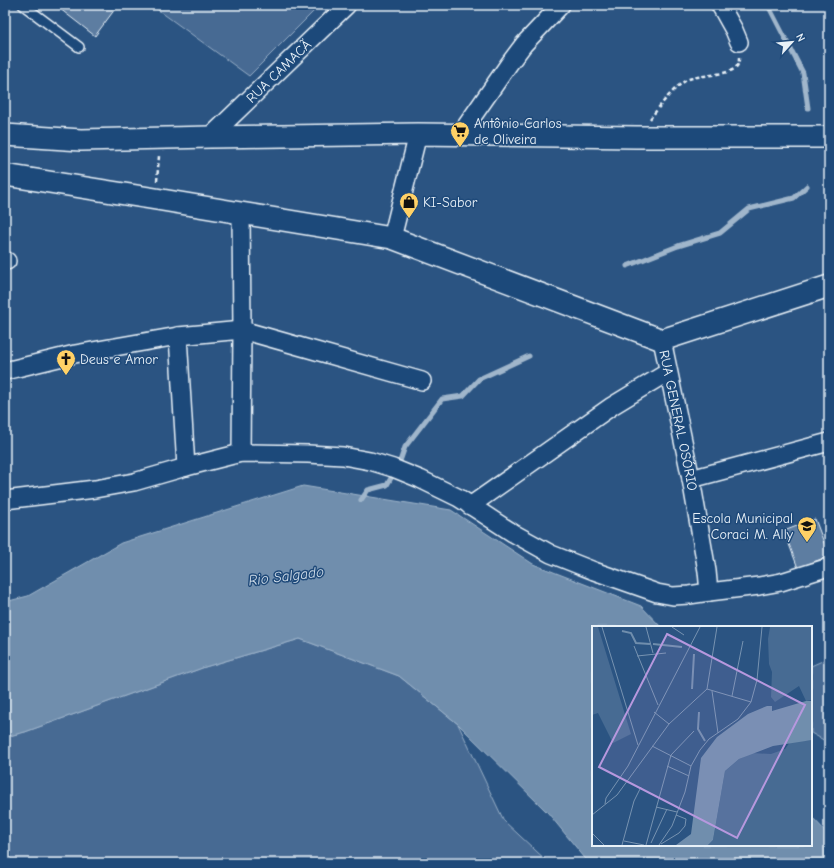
<svg xmlns="http://www.w3.org/2000/svg" width="834" height="868" font-family="'Comic Neue',sans-serif">
<style>
.green{fill:#476b93;stroke:#98aec6}
.water{fill:#708ead;stroke:#a0b6cb}
.lines{fill:none;stroke-linecap:round;stroke-linejoin:round}
.stream{stroke:#a0b6cb;stroke-width:5}
.building{fill:#5d7da1;stroke:#e8f1f8}
.service-casing{stroke:#e8f1f8;stroke-width:12}
.minor-casing{stroke:#e8f1f8;stroke-width:20}
.tertiary-casing{stroke:#e8f1f8;stroke-width:24}
.path{stroke:#e8f1f8;stroke-width:2.5;stroke-dasharray:4 3;stroke-linecap:butt}
.service{stroke:#1f4a7a;stroke-width:9}
.minor{stroke:#1f4a7a;stroke-width:17}
.tertiary{stroke:#1f4a7a;stroke-width:21}
.labels{text-anchor:middle;stroke-width:3;stroke-linejoin:round;paint-order:stroke}
.street-label{font-size:14px;fill:#e8f1f8;stroke:#1f4a7a}
.poi-label{font-size:14px;fill:#e8f1f8;stroke:#1f4a7a;text-anchor:start}
.water-label{font-size:15px;font-style:italic;fill:#d0dde9;stroke:#1f4a7a}
.inset-river{fill:none;stroke:#708ead;stroke-width:2}
.inset-road{fill:none;stroke:#7793b1;stroke-width:1}
.view{fill:#b798de;fill-opacity:0.15;stroke:#b798de;stroke-width:2}
.inset-edge{fill:none;stroke:#e8f1f8;stroke-width:2}
</style>
<rect width="100%" height="100%" fill="#2b5482"/>
<filter id="ink" filterUnits="userSpaceOnUse"><feTurbulence type="fractalNoise" baseFrequency=".025" numOctaves="2"/><feDisplacementMap in="SourceGraphic" scale="8" xChannelSelector="R" yChannelSelector="G"/><feConvolveMatrix kernelMatrix="1 2 1 2 8 2 1 2 1" color-interpolation-filters="sRGB"/></filter>
<g filter="url(#ink)">
<g class="green">
<polygon points="156,5 320,5 249,76 154,7"/>
<polygon points="300,639 399,676 458,724 504,821 549,863 5,863 5,737 25,732 205,667"/>
<polygon points="829,658 829,743 811,733 811,666"/>
</g>
<polygon class="water" points="303,486 451,510 533,564 641,606 661,627 593,627 593,845 811,845 811,816 829,835 829,863 589,863 548,813 458,724 399,676 300,639 205,667 25,732 5,737 5,602 28,596 121,543"/>
<g class="lines">
<g class="stream">
<polyline points="768,5 803,73 808,108"/>
<polyline points="627,266 678,246 720,233 749,209 794,198 807,186"/>
<polyline points="361,500 368,490 387,485 399,464 405,447 442,399 463,396 479,379 529,356"/>
</g>
</g>
<g class="building">
<polygon points="55,5 118,5 95,36"/>
<polygon points="815,519 829,556 798,568 784,531"/>
</g>
<g class="lines">
<g class="service-casing">
<polyline id="service" points="23,5 79,47"/>
</g>
<g class="minor-casing">
<g id="minor">
<polyline points="720,5 734,30 739,42"/>
<polyline points="459,136 509,64 524,44 561,5"/>
<path id="s1" d="M210,137L347,5"/>
<polyline points="241,213 242,330 241,453"/>
<polyline points="392,238 418,134"/>
<polyline points="5,261 7,261"/>
<polyline points="178,336 186,467"/>
<path id="s2" d="M662,340L691,479L707,571L709,592L759,586L781,582L829,567"/>
<polyline points="5,371 75,354 178,336 242,330 422,381"/>
<polyline points="691,479 829,442"/>
<polyline points="5,500 95,489 134,482 186,467 241,453 308,454 343,456 370,461 393,468 420,479 459,498 513,533 551,554 594,571 657,593 673,596 689,595 709,592"/>
<polyline points="470,506 612,406 668,372"/>
</g>
</g>
<g class="tertiary-casing">
<g id="tertiary">
<polyline points="5,135 81,140 210,137 418,134 636,137 829,137"/>
<polyline points="5,175 156,199 392,238 662,340 829,286"/>
</g>
</g>
<g class="path">
<path d="M650,119C659,107 675,85 689,79C701,75 725,75 734,69C738,66 739,63 739,58"/>
<polyline points="157,181 159,156"/>
</g>
<use href="#service" class="service"/>
<use href="#minor" class="minor"/>
<use href="#tertiary" class="tertiary"/>
</g>
</g>
<defs>
<g id="supermarket-pin" transform="scale(1)"><path d="M0 17L-7.5 6A9.5 9.5 0 1 1 7.5 6Z" fill="#ffd166" stroke="#1f4a7a"/><path d="M-6-5.5h2.5l.6 2H6L4.5 2H-2.5L-4.4-4H-6ZM-1.5 3.2a1.3 1.3 0 1 0 .1 0ZM3 3.2a1.3 1.3 0 1 0 .1 0Z" fill="#111"/></g>
<g id="shop-pin" transform="scale(1)"><path d="M0 17L-7.5 6A9.5 9.5 0 1 1 7.5 6Z" fill="#ffd166" stroke="#1f4a7a"/><path d="M-5-2.5h2.3a2.7 3.5 0 0 1 5.4 0H5L5.5 6h-11ZM-1.5-2.5h3a1.5 2.3 0 0 0-3 0Z" fill="#111"/></g>
<g id="church-pin" transform="scale(1)"><path d="M0 17L-7.5 6A9.5 9.5 0 1 1 7.5 6Z" fill="#ffd166" stroke="#1f4a7a"/><path d="M-1.2-6h2.4v3.5h3.3v2.4h-3.3V6h-2.4V-.1h-3.3v-2.4h3.3Z" fill="#111"/></g>
<g id="school-pin" transform="scale(1)"><path d="M0 17L-7.5 6A9.5 9.5 0 1 1 7.5 6Z" fill="#ffd166" stroke="#1f4a7a"/><path d="M0-5L7-2L0 1L-7-2ZM-4 1L0 2.5L4 1V4Q0 6-4 4Z" fill="#111"/></g>
</defs>
<g fill-rule="evenodd">
<use href="#supermarket-pin" x="460" y="131"/>
<use href="#shop-pin" x="409" y="202"/>
<use href="#church-pin" x="66" y="359"/>
<use href="#school-pin" x="807" y="526"/>
</g>
<g class="labels">
<g class="street-label">
<text dy="5" stroke="none"><textPath href="#s1" startOffset="95">RUA CAMACÃ</textPath></text>
<text dy="5" stroke="none"><textPath href="#s2" startOffset="82">RUA GENERAL OSÓRIO</textPath></text>
</g>
<g class="poi-label">
<text x="474" y="128">Antônio Carlos<tspan x="474" dy="16">de Oliveira</tspan></text>
<text x="423" y="207">KI-Sabor</text>
<text x="80" y="364">Deus e Amor</text>
<text x="793" y="523" text-anchor="end">Escola Municipal<tspan x="793" dy="16">Coraci M. Ally</tspan></text>
</g>
<g class="water-label">
<text transform="translate(286 576) rotate(-7)" y="5">Rio Salgado</text>
</g>
</g>
<g transform="translate(592 626)">
<rect width="220" height="220" fill="#2b5482"/>
<path d="M0,1H6L39,108L21,117L6,87L0,89ZM178,1H220V74L214,75L207,60L183,76L179,71L180,46L177,38L176,13ZM220,114V219H116L121,214L133,145L147,133L160,127L179,128L193,123L198,116Z" fill="#476b93"/>
<path d="M214,75H220V114L181,120L147,133L133,145L121,214L116,219H84L99,208L109,132L125,111L156,88L175,80H180V85Z" fill="#708ead"/>
<path class="inset-river" d="M30,5L39,7L44,17L58,18M61,18L90,21M100,63L102,28M107,86L106,103L113,115"/>
<path class="inset-road" d="M10,1L46,119M54,1L61,27M80,1L92,9M42,20L66,79M45,30L74,27M115,63L159,76L165,54L170,1M120,65L126,107M140,70L151,15M62,86L77,98M60,120L99,140M75,140L97,150M13,178L14,172L36,140L108,1M64,181L85,186M0,189L25,169L77,98L115,63L125,1M0,207L12,219M32,215L52,219M59,217L75,183M69,218L87,207L93,200L94,193L84,189M30,219L42,175L49,161M54,219L79,129L102,105M67,219L80,200L93,166L99,140L108,124L117,113L146,93L159,76"/>
<path class="view" d="M75,8L213,79L145,212L7,141Z"/>
<rect width="220" height="220" class="inset-edge"/>
</g>
<rect width="834" height="868" fill="none" stroke="#1f4a7a" stroke-width="20"/>
<rect x="10" y="10" width="814" height="848" fill="none" stroke="#e8f1f8" stroke-width="1.5" filter="url(#ink)"/>
<g transform="translate(792 42) rotate(63)" stroke="#1f4a7a" stroke-width="3" paint-order="stroke">
<path d="M0-3L7 15L0 10L-7 15Z" fill="#e8f1f8"/>
<text y="-6" font-size="11" font-weight="bold" text-anchor="middle" fill="#e8f1f8">N</text>
</g>
</svg>
